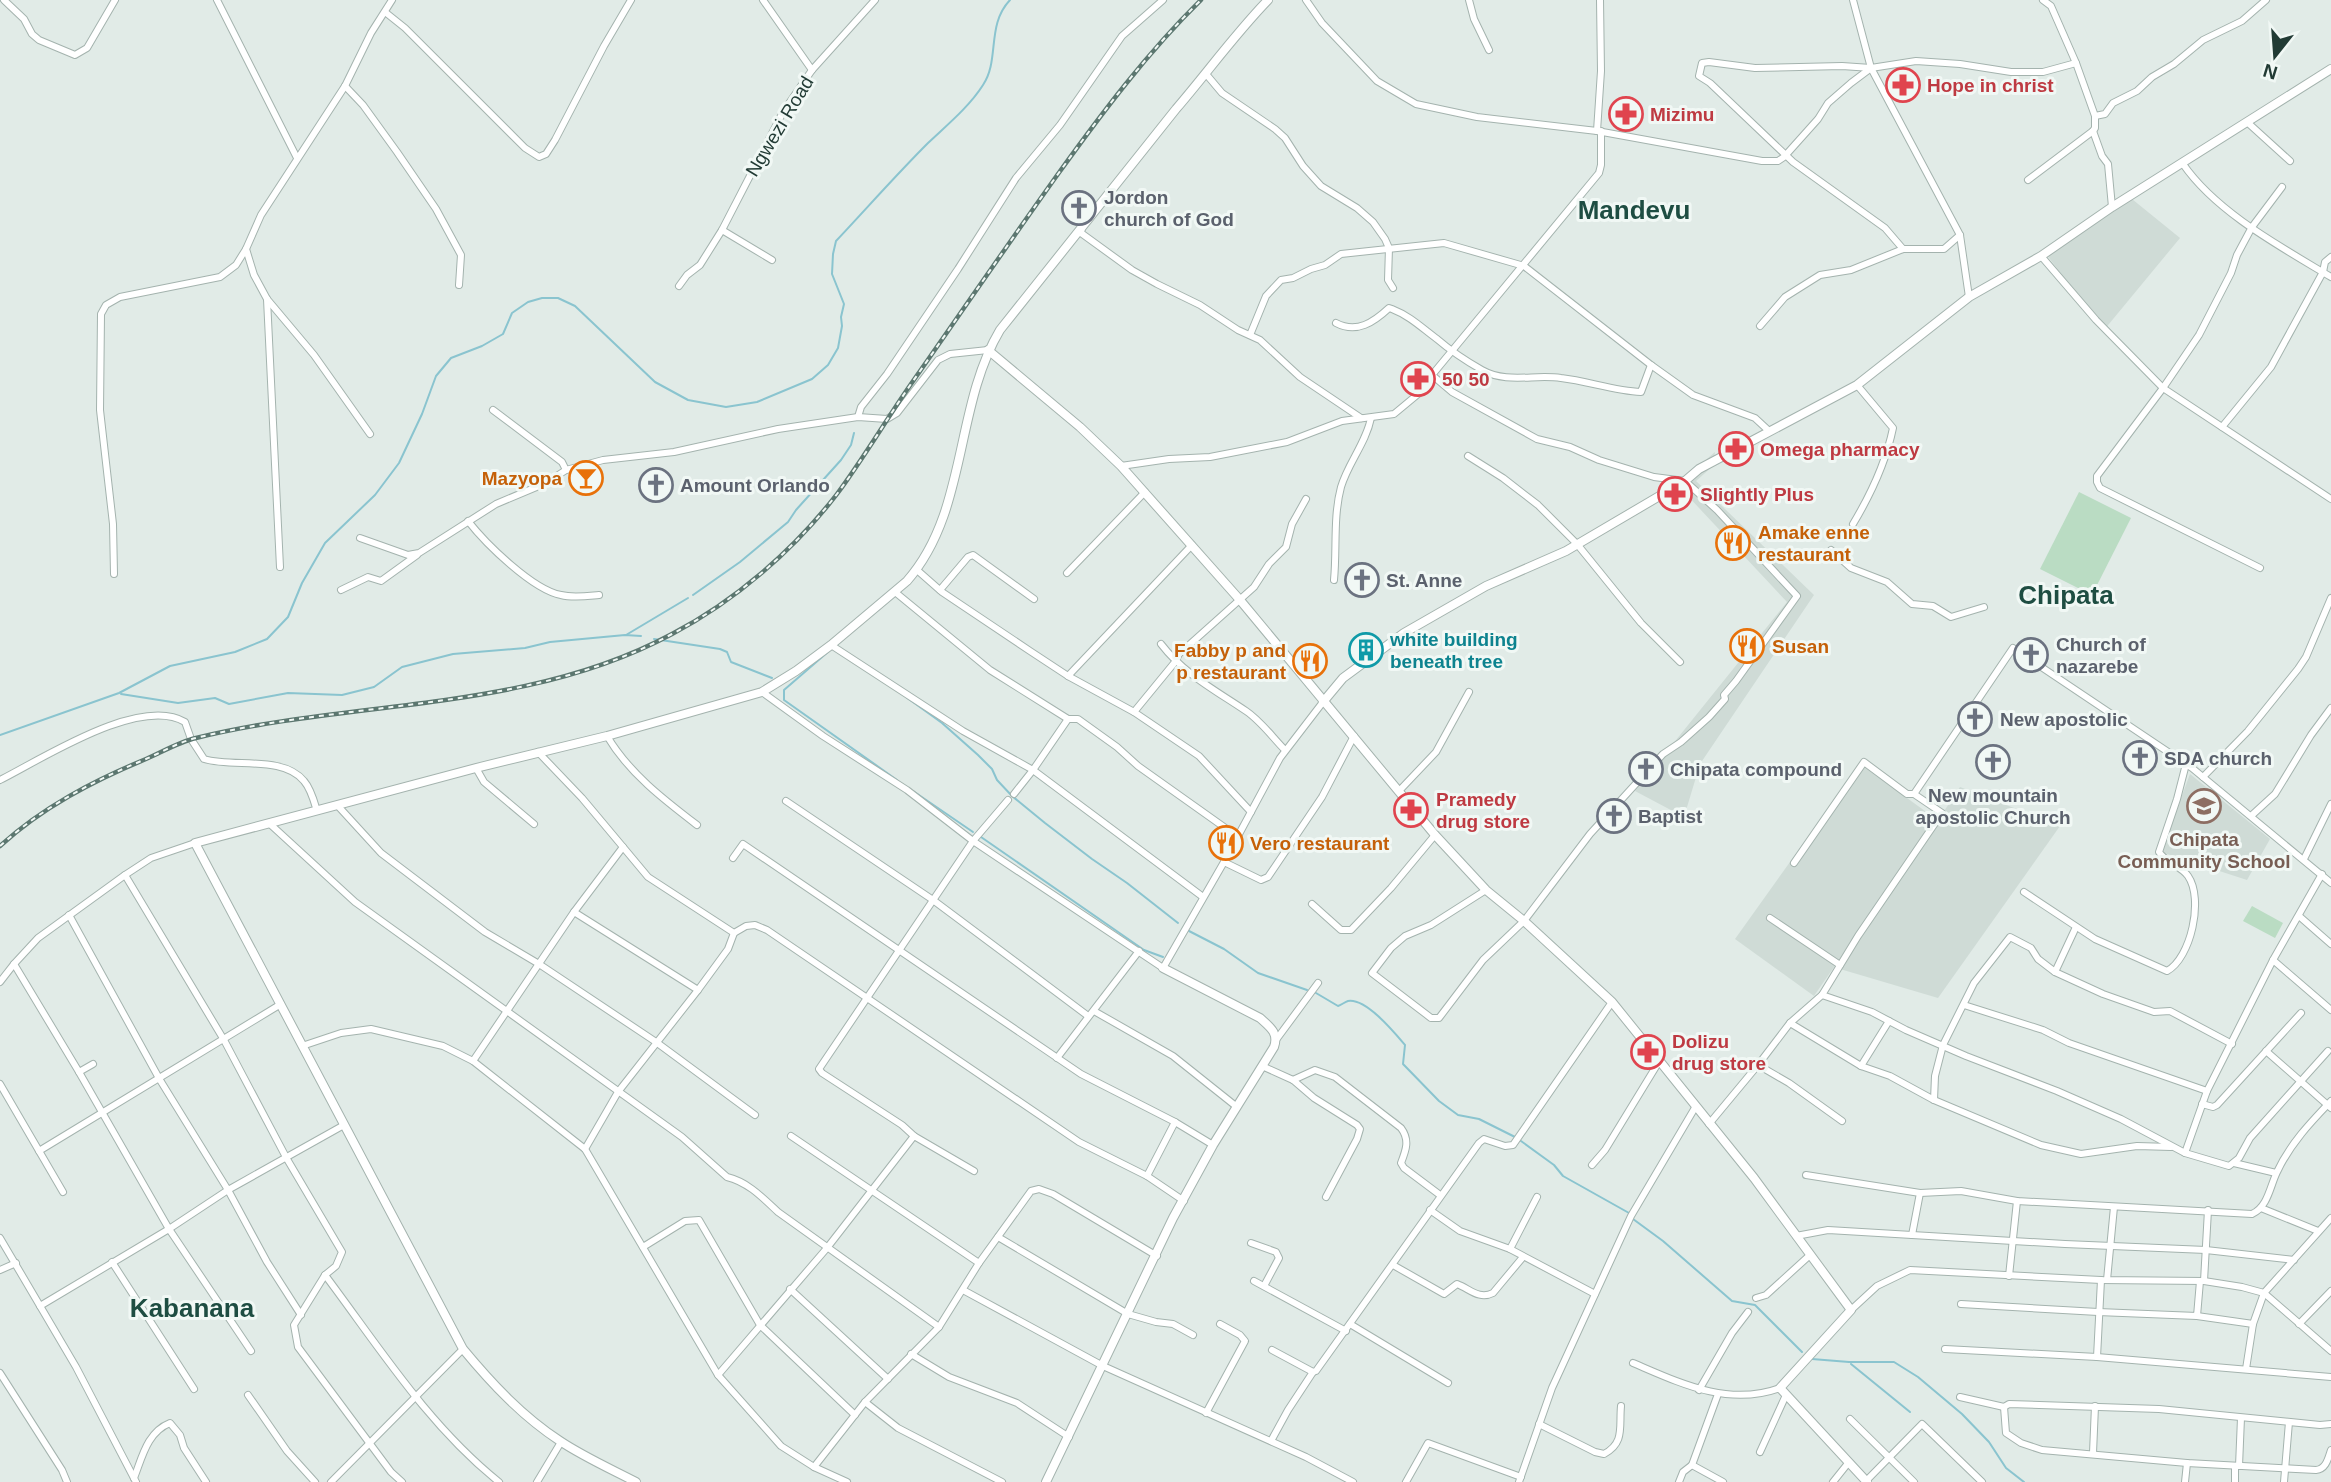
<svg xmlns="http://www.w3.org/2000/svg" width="2331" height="1482" font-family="Helvetica,sans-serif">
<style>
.built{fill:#cfdbd6}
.green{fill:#badcc3}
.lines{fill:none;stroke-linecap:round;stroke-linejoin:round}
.stream{stroke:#8ac4cf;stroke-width:2}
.minor-casing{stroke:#a4b3ae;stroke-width:8}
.tertiary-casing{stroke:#a4b3ae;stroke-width:10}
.minor{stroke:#fff;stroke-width:6}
.tertiary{stroke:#fff;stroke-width:8}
.rail-casing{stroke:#5c7770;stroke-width:4.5}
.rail{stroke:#f1f8f5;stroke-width:2;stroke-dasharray:5;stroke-linecap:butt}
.labels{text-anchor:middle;stroke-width:6;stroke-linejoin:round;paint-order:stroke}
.health-label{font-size:19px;font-weight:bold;fill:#be3a42;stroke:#f1f8f5;text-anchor:start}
.street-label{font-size:19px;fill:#223b35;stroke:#f1f8f5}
.worship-label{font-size:19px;font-weight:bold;fill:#5b616d;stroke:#f1f8f5;text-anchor:start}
.food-label{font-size:19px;font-weight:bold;fill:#c56008;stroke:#f1f8f5;text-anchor:start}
.culture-label{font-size:19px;font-weight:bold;fill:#0d838f;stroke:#f1f8f5;text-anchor:start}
.education-label{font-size:19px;font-weight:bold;fill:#785e54;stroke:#f1f8f5}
.district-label{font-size:26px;font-weight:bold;fill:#1e4d42;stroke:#f1f8f5}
</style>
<rect width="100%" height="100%" fill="#e1ebe7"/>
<g class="built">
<polygon points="2127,195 2180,238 2104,330 2043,250"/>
<polygon points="1715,452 1713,466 1696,481 1814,595 1700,764 1684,817 1635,791 1787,602 1685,493 1680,482"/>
<polygon points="1860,764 1936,819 1814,996 1735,939"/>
<polygon points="2190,774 2270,839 2247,880 2161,852"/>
<polygon points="1960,787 2060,826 1938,998 1840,969"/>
</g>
<g class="green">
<polygon points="2079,492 2131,518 2092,595 2040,569"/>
<polygon points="2252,906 2283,923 2275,938 2243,921"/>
</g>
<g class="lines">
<g class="stream">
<polyline points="693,595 740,562 788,522 796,510 841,460 851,445 854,433"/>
<polyline points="626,635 688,598"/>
<polyline points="654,639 720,649 727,652 731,662 772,678"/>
<polyline points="829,651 784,690 784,700 897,780"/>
<polyline points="121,694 178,703 215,698 229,704 288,693 342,695 374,687 402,667 453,654 525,648 550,642 625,635 641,636"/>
<polyline points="906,697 942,723 978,755 992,769 997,780 1012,796 1045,823 1092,859 1127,883 1178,923"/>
<path d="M0,735L119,693L170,666L235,652L267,639L288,617L302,583L325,543L375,495L399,463L422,414L436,376L451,358L482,346L503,334L512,313L528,302L542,298H558L575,306L655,382L688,400L726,407L757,402L812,379L828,365L838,348L842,326L841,317L844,304L832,274L833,254L836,241C867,208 896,175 928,143C947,125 969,107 983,85C1000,60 986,25 1010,0"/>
<polyline points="913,791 973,832"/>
<polyline points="981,837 1144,950 1163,957"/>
<polyline points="1189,931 1224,949 1258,973 1307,990"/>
<path d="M1316,993L1338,1006C1341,1005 1345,1002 1348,1001C1366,998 1394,1032 1405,1045L1403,1064L1439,1101L1458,1115L1479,1119L1515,1137"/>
<polyline points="1521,1141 1554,1165 1563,1176 1629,1213"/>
<polyline points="1633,1219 1663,1241 1732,1301 1755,1305 1802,1352"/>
<polyline points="1812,1359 1849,1362 1894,1362 1918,1377 1962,1414 1989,1442 2006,1468 2024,1482"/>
<polyline points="1851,1364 1910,1412"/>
</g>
<g class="minor-casing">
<g id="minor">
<polyline points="4,0 24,19 32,34 39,40 75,55 87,48 115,0"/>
<polyline points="217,0 297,158"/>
<polyline points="763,0 812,70"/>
<polyline points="1306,0 1322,23 1377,81 1416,104 1477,117 1597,131 1762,161 1778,161 1784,157 1818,119 1828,103 1851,83 1871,68"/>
<polyline points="1469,0 1474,19 1489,50"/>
<polyline points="1853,0 1871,68 1960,235 1969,297"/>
<polyline points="2043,0 2051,6 2076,63"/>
<polyline points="385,12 405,28 525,148 539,157 546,154 555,140 604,46 631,0"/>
<polyline points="1206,74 1222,93 1275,129 1285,138 1303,166 1321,186 1357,208 1373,222 1385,239 1389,248 1388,280 1393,288"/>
<polyline points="345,86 363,105 397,152 436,209 461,255 459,285"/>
<polyline points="2247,122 2290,161"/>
<polyline points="1597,131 1601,71 1600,0"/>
<polyline points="2093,131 2102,156 2108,164 2112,207"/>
<path d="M2183,164C2216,212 2281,247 2331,277"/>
<polyline points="2028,180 2093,131 2095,128 2095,116"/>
<polyline points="1082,227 1081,233 1132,270 1157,284 1200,305 1238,330 1260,340 1300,377 1361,418"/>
<polyline points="722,230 772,260"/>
<polyline points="1903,249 1885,228 1793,162 1710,83 1699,76 1702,63 1709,62 1755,68 1842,66 1871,68 1916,61 1960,64 2011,72 2043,72 2076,63 2095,116 2105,114 2113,103 2137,91 2152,77 2174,64 2203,40 2242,21 2266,0"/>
<polyline points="2041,256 2096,320 2163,388 2331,499"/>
<polyline points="679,286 687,275 700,265 722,230 783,112 812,70 875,0"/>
<polyline points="267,299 280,567"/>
<path d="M1336,323C1357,334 1374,322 1389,308L1392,309C1410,316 1422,328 1437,339C1451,351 1466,361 1482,370C1507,384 1534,374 1561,378C1588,381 1614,391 1641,392L1651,365"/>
<polyline points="1760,326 1785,297 1820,275 1851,270 1903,249 1944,249 1960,235"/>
<polyline points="1250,335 1266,296 1281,280 1293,278 1311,269 1325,265 1341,254 1444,243 1524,266 1651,365 1693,395 1755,418 1769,431"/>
<polyline points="1432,375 1452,392 1537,439 1570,447 1599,460 1654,477 1685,481 1717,510 1797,596 1736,681 1724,695 1725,699 1709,717 1681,742 1663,754 1590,834 1524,921 1483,960 1439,1018 1431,1018 1372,973 1391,948 1405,936 1431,925 1486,890"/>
<polyline points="493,410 562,462 566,470"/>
<polyline points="858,417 861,407 887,374 958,269 1016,178 1060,125 1122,36 1163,0"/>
<polyline points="2222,427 2271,367 2323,272 2325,262 2331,257"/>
<polyline points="370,434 314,355 267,299 254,275 246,249 261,215 345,86 371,33 392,0"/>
<polyline points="1468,456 1503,478 1538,505 1577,544 1641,623 1680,662"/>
<polyline points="1121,466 1169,459 1210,457 1287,442 1342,421 1394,414 1429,385 1432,375 1599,173 1601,165 1601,131"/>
<path d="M468,521C486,544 533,590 561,595C573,598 587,596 599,595"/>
<path d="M1853,524C1871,494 1886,462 1893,428L1857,385"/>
<polyline points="360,538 408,555 419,553 496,504 546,483 566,470 603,460 674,452 778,429 858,417 887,419 897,413 938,360 950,354 988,350"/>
<polyline points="1831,550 1851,568 1887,582 1912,604 1933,606 1951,617 1984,607"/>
<polyline points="2260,568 2100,488 2097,482 2097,476 2163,388 2199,335 2231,273 2237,255 2252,227 2282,187"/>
<polyline points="917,570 942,592 1030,651 1068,676 1134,712 1199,756 1251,812"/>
<polyline points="1067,573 1145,492"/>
<polyline points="114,574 113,524 100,410 101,314 106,305 120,297 220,277 236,265 246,249"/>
<path d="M1334,580C1337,549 1333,517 1341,487C1348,463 1366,443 1371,418"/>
<polyline points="341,590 368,577 381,581 417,555"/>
<polyline points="940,590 968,557 973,555 1034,599"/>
<polyline points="895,592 990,670 1068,719 1078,719 1117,747 1138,766 1238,837"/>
<path d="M1161,644C1184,674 1215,690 1246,711C1261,721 1273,738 1285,750"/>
<polyline points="831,645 963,731 1033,770 1203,897"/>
<polyline points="1068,676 1192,545"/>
<polyline points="762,692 823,736 907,790 973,841 819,1069 822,1073 902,1125 914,1136"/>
<polyline points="1134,712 1175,662 1179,654 1254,587 1269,564 1286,547 1292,524 1306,499"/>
<path d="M607,736C629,773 663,799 697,825"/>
<polyline points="476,768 484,782 534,824"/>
<polyline points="2203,777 2248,731 2298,669 2306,657 2331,598"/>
<path d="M0,780C42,759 140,695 185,722L191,739L204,759C234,768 283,755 304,781C311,789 314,801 317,811"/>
<polyline points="1399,791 1436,752 1469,692"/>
<polyline points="1014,794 1033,770 1068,719"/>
<polyline points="1008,800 973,841 1163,968 1224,862 1280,758 1323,702"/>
<polyline points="786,801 933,900 1088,1016"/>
<polyline points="338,806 381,853 485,932 539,964 656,1042 755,1115"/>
<polyline points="2251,816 2275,794 2311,735 2331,708"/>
<path d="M270,824L355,902L682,1137L727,1177C748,1182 763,1198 778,1212L939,1327"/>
<polyline points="623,847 648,877 734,933"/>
<polyline points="733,858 743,844 1081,1074 1175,1122 1213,1145"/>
<polyline points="2304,859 2331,804"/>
<polyline points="1224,862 1261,880 1268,877 1322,797 1354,736"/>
<polyline points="1794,863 1864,762 1907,794 1914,794"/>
<polyline points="125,875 224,1040 287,1159 342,1252 336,1266 325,1275 294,1325 298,1347 391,1472 402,1482"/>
<path d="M2024,892L2095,939L2167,971C2191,958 2204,899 2188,876C2181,866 2166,863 2159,852L2177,799L2186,764"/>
<polyline points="1312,904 1341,930 1351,930 1391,888 1435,835"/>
<polyline points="574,912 698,990"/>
<polyline points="69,915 160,1080 228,1190 267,1262 301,1315"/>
<polyline points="2299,916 2331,944"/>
<polyline points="1770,918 1840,965"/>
<polyline points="2273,960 2331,1010"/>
<polyline points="14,964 79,1072 93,1064"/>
<polyline points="2055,972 2076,927"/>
<polyline points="0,982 14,964 38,938 125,875 151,858 195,843"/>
<polyline points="1822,995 1872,1012 1906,1030 1966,1056 2057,1091 2121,1119 2185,1153 2229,1166 2239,1158 2250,1138 2328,1051"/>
<polyline points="1964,1005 2043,1030 2069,1043 2207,1091"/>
<polyline points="1094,1011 1173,1056 1237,1107"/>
<polyline points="1790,1023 1861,1066 1890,1076 1934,1100 2041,1145 2081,1154 2137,1146 2171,1147"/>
<polyline points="1276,1040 1318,983"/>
<polyline points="302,1046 341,1033 371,1029 443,1046 473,1061 585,1149 718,1375 781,1446 814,1467 847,1482"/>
<polyline points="2266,1051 2331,1108"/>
<polyline points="1057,1058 1139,951"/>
<polyline points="473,1061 574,912 623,847 582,798 538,752"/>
<path d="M1262,1066L1293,1080L1315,1070L1335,1077L1401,1128C1410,1140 1406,1150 1401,1163L1404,1168L1440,1195"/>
<polyline points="1861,1066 1889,1021"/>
<polyline points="79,1072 169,1229 251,1351"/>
<polyline points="1293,1080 1314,1098 1357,1125 1360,1129 1357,1139 1326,1197"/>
<polyline points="0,1084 63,1192"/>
<polyline points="1934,1100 1935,1076 1943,1045 1974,983 2010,937 2031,948 2038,959 2055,972 2103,994 2154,1012 2170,1011 2232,1044"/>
<polyline points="2202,1104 2213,1107 2217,1105 2301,1013"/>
<polyline points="1842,1121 1789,1083 1758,1065 1790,1023 1822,995 1858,936 1942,813 1914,794 2013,648 2192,768 2331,883"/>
<polyline points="1709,1124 1758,1065"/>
<polyline points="791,1136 979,1263 939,1327 865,1402 814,1467"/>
<polyline points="585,1149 618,1092 698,990 728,949 734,933 746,926 755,925 767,930 1079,1142 1147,1176 1184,1201"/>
<polyline points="39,1151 281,1004"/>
<polyline points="2185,1153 2207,1091 2273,960 2322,874"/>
<polyline points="2234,1163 2276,1173"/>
<polyline points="1592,1165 1605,1150 1660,1060"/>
<path d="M1806,1175L1920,1193L1961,1191L2017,1201L2252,1214C2268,1207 2270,1186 2277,1172C2290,1144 2310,1123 2331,1101"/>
<polyline points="1147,1176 1175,1122"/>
<polyline points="2261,1208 2318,1231"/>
<polyline points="1430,1210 1460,1231 1510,1249 1595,1294"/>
<polyline points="1912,1235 1920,1193"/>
<polyline points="1796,1236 1828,1230 2065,1244 2206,1250 2294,1260"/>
<polyline points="998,1237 1128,1314 1156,1322 1173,1324 1193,1335"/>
<polyline points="0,1238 76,1367 136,1482"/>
<polyline points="1251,1243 1276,1252 1279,1258 1264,1286"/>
<polyline points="643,1247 685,1221 699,1220 760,1325 855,1415"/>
<polyline points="1510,1249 1537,1197"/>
<polyline points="112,1262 194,1389"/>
<polyline points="979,1263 1031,1191 1039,1189 1053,1194 1157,1256"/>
<path d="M1393,1265L1444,1294L1457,1284C1470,1289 1479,1300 1493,1293L1523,1257"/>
<polyline points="0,1270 16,1263"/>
<path d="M325,1275C379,1347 428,1425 499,1482"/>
<polyline points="2009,1276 2017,1201"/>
<polyline points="2107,1280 2114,1207"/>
<polyline points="1254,1281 1346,1331"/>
<polyline points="2204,1281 2208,1210"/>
<polyline points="790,1289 888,1379"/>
<polyline points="963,1290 1103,1366 1306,1457 1353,1482"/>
<polyline points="1756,1298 1766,1295 1810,1255"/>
<polyline points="1961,1304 2098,1312 2197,1316 2200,1281"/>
<polyline points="40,1306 169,1229 228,1190 344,1125"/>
<polyline points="1851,1310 1877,1286 1910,1270 2101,1280 2204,1281 2242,1287 2264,1293 2331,1351"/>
<polyline points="2197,1316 2253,1324"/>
<polyline points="1350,1324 1448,1383"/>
<polyline points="2299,1324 2331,1291"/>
<polyline points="1945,1349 2097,1357 2331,1377"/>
<polyline points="1272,1350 1313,1372 1316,1371 1479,1143 1484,1139 1505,1146 1513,1145 1612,1002"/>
<polyline points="911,1354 949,1377 1017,1403 1069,1437"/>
<polyline points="2097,1357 2101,1280"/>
<path d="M1633,1363C1680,1383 1728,1407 1780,1388"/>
<polyline points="2246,1369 2253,1324 2264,1293 2331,1218"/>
<polyline points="0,1373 62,1470 67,1482"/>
<polyline points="718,1375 827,1248 914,1136 974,1171"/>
<polyline points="1699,1390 1732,1333 1748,1312"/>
<polyline points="248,1395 287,1451 315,1482"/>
<polyline points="1960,1397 2004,1407 2009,1404 2159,1409 2320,1425 2331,1424"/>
<polyline points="865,1402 898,1428 1002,1482"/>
<path d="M2004,1407L2006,1433L2021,1443L2042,1450L2187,1463L2316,1470C2326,1469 2328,1459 2331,1450"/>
<polyline points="1206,1413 1245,1341 1240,1335 1220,1324"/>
<polyline points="1850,1419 1914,1482"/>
<path d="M1539,1424L1595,1452L1604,1454C1625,1443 1619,1427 1621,1406"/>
<polyline points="1271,1441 1288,1410 1313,1372"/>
<polyline points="1760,1452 1786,1395"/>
<polyline points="2093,1453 2095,1406"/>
<polyline points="1692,1465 1718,1394"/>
<polyline points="2239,1466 2241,1418"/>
<path d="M134,1478C142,1458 147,1432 170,1423L180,1435L184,1448L206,1482"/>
<polyline points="1866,1481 1922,1424 1982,1482"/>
<polyline points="331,1482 463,1349"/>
<polyline points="537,1482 561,1442"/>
<polyline points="1406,1482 1428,1443 1521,1477"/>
<polyline points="1519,1482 1552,1388 1631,1216 1696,1106"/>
<polyline points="1679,1482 1683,1472 1692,1465 1723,1482"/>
<polyline points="1833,1482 1849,1462"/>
<polyline points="2185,1482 2187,1463"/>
<polyline points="2235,1482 2235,1466"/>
<polyline points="2284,1482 2289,1422"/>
</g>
</g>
<g class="tertiary-casing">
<g id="tertiary">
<polyline points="988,350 1080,427 1121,466 1240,600 1435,835 1486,890 1524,921 1612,1002 1754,1178 1851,1310 1780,1388 1867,1482"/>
<polyline points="1323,702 1343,678 1404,633 1486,586 1566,551 1685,481 1699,469 1857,385 1969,297 2041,256 2112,207 2331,69"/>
<path d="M636,1482C611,1469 584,1457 560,1441C522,1416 492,1384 463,1349L195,843L476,768L607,736L762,692L796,671L831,645L907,581C968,512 954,407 1000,330L1176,109C1207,73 1235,34 1268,0"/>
<path d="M1046,1482L1173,1218L1213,1145L1274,1047C1279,1033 1270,1027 1260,1018L1163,968"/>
</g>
</g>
<use href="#minor" class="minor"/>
<use href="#tertiary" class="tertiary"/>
<g class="rail-casing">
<path id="rail" d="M0,846C43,807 93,781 146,759C162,752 179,742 196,738C354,699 525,713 672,634C735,601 794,550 837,494C863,459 886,420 911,384C960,314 1008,244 1058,174C1102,113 1147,53 1201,0"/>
</g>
<use href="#rail" class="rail"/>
</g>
<defs>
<g id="pharmacy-ring" transform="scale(1.75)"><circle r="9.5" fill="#f1f8f5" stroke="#e0444e" stroke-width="1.5"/><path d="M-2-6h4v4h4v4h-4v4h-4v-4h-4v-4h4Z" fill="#e0444e"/></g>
<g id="church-ring" transform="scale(1.75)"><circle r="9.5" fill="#f1f8f5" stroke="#6b7280" stroke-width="1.5"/><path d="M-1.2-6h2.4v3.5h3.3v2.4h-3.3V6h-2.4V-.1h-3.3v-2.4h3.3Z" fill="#6b7280"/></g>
<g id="bar-ring" transform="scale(1.75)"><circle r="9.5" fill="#f1f8f5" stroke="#e8710a" stroke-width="1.5"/><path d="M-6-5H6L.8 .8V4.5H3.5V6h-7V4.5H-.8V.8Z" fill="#e8710a"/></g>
<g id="restaurant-ring" transform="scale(1.75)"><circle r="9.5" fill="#f1f8f5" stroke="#e8710a" stroke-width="1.5"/><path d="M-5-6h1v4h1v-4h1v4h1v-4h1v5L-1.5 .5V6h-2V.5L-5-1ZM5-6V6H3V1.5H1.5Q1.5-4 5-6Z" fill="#e8710a"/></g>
<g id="building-ring" transform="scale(1.75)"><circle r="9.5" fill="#f1f8f5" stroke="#0f9aa8" stroke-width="1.5"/><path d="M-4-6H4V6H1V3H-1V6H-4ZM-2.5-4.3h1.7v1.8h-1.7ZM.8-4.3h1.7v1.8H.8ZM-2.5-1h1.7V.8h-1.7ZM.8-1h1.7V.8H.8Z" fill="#0f9aa8"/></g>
<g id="school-ring" transform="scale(1.75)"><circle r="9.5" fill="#f1f8f5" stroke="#8d6e63" stroke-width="1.5"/><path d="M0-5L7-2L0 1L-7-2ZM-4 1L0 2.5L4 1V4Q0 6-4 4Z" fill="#8d6e63"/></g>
</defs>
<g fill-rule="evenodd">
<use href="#pharmacy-ring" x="1903" y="85"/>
<use href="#pharmacy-ring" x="1626" y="114"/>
<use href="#church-ring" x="1079" y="208"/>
<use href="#pharmacy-ring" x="1418" y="379"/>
<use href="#pharmacy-ring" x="1736" y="449"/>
<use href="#bar-ring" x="586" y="478"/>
<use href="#church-ring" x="656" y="485"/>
<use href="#pharmacy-ring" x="1675" y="494"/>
<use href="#restaurant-ring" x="1733" y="543"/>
<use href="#church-ring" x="1362" y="580"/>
<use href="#restaurant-ring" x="1747" y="646"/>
<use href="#building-ring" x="1366" y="650"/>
<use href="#church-ring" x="2031" y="655"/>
<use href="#restaurant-ring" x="1310" y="661"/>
<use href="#church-ring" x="1975" y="719"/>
<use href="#church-ring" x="2140" y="758"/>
<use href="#church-ring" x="1993" y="762"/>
<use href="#church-ring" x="1646" y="769"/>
<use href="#school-ring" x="2204" y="806"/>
<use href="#pharmacy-ring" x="1411" y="810"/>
<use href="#church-ring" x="1614" y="816"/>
<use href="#restaurant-ring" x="1226" y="843"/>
<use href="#pharmacy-ring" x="1648" y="1052"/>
</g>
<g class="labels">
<g class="health-label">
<text x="1927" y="92">Hope in christ</text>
<text x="1650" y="121">Mizimu</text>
<text x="1442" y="386">50 50</text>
<text x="1760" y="456">Omega pharmacy</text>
<text x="1700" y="501">Slightly Plus</text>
<text x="1436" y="806">Pramedy<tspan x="1436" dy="22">drug store</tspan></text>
<text x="1672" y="1048">Dolizu<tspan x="1672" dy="22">drug store</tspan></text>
</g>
<g class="street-label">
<text transform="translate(779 126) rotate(-59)" y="7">Ngwezi Road</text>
</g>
<g class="worship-label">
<text x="1104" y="204">Jordon<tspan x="1104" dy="22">church of God</tspan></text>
<text x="680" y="492">Amount Orlando</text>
<text x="1386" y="587">St. Anne</text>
<text x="2056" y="651">Church of<tspan x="2056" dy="22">nazarebe</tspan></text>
<text x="2000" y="726">New apostolic</text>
<text x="2164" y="765">SDA church</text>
<text x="1670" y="776">Chipata compound</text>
<text x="1993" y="802" text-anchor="middle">New mountain<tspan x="1993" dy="22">apostolic Church</tspan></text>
<text x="1638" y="823">Baptist</text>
</g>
<g class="food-label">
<text x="562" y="485" text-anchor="end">Mazyopa</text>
<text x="1758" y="539">Amake enne<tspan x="1758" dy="22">restaurant</tspan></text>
<text x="1772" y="653">Susan</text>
<text x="1286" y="657" text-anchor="end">Fabby p and<tspan x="1286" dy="22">p restaurant</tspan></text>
<text x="1250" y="850">Vero restaurant</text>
</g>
<g class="culture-label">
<text x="1390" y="646">white building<tspan x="1390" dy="22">beneath tree</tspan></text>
</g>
<g class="education-label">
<text x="2204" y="846">Chipata<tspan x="2204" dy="22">Community School</tspan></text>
</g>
<g class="district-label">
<text x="1634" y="219">Mandevu</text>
<text x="2066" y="604">Chipata</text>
<text x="192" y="1317">Kabanana</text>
</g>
</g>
<g transform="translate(2275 56) rotate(197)" stroke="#f1f8f5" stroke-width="5" paint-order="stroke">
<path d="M0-5L12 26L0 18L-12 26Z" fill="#223b35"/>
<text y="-10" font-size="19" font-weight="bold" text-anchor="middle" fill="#223b35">N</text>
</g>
</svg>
